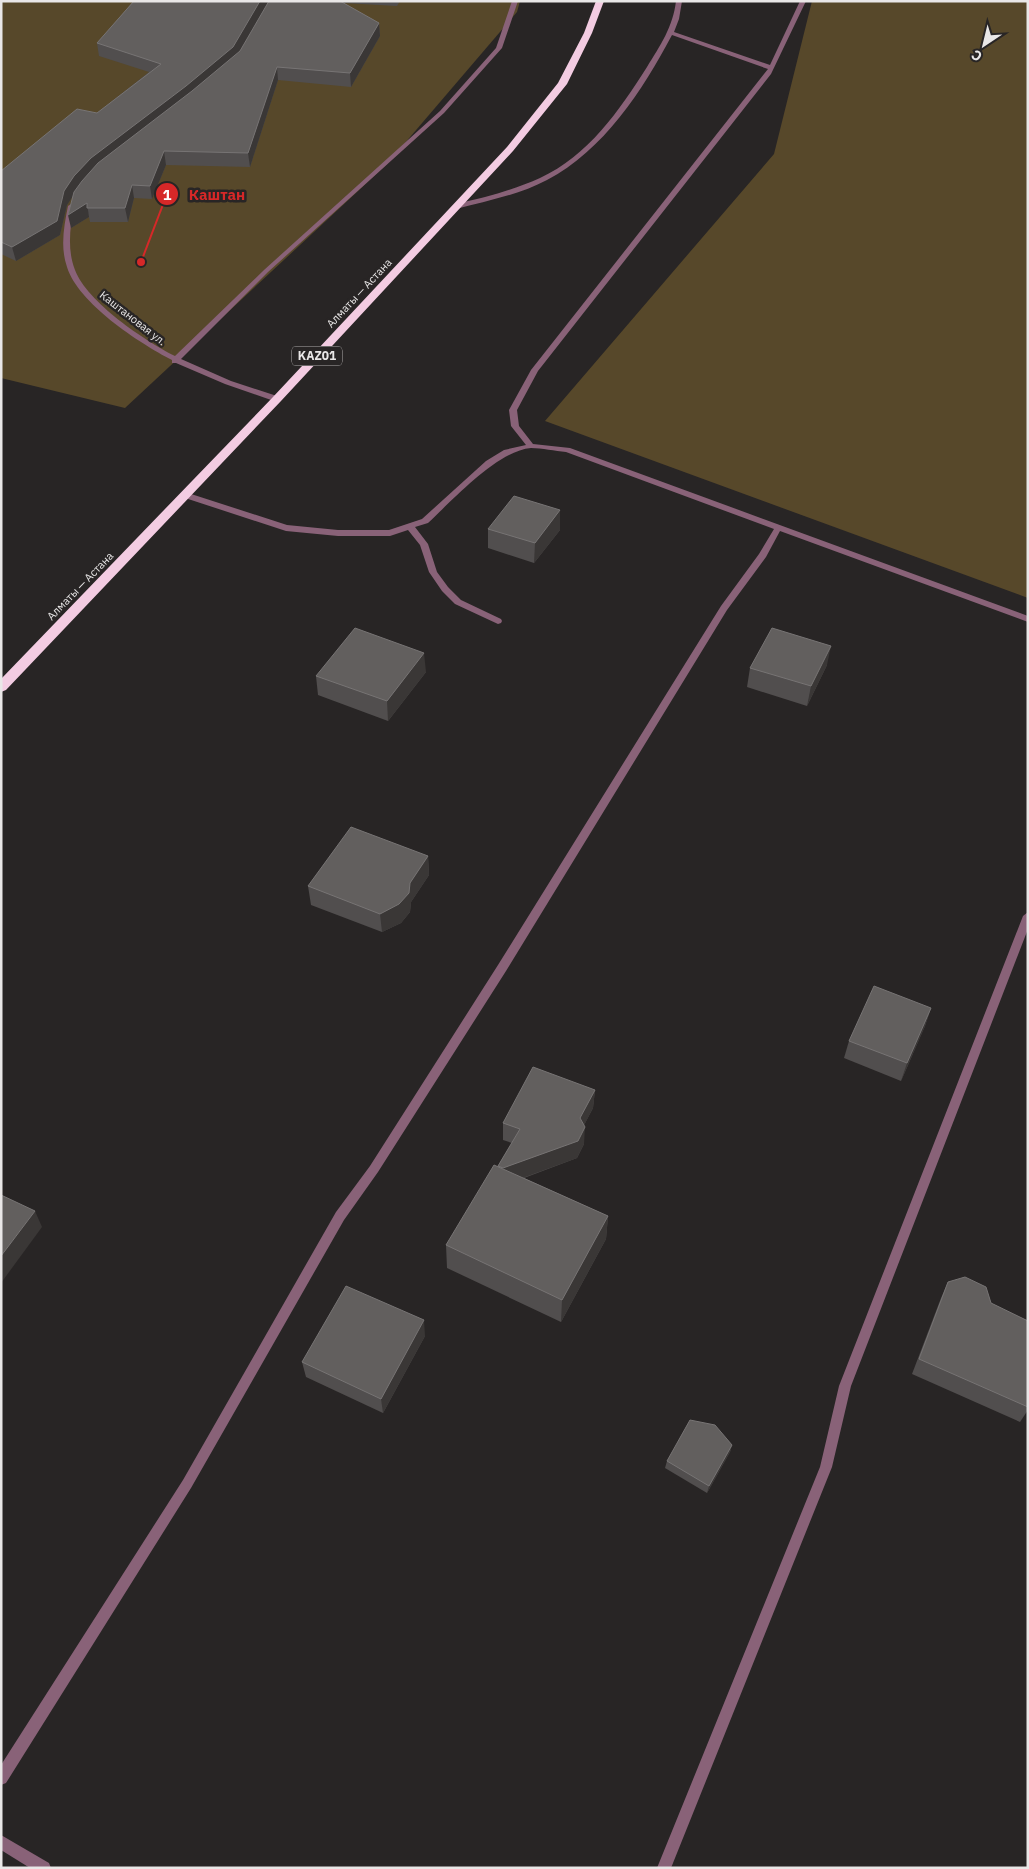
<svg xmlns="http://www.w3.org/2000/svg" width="1029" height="1869" font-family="'IBM Plex Sans',sans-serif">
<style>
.green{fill:#57482a}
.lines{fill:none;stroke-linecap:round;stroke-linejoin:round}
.street{fill:#896278;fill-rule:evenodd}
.highway{fill:#f3cce2;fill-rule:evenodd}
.wall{fill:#514e4e}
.shaded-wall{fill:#3a3736}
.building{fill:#625f5e;stroke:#777474}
.labels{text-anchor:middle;stroke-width:5;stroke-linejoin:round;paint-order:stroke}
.far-street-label{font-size:11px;fill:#e9e7e7;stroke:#282525}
.shield{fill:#282525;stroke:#afadad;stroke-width:1}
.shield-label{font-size:12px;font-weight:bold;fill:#e9e7e7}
.leader{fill:none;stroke:#d62828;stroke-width:2}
.callout-dot{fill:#d62828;stroke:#282525;stroke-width:2}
.mark-label{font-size:15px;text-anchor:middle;font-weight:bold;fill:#fff}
.callout-label{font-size:15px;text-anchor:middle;font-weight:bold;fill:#d62828;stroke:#282525;stroke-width:5;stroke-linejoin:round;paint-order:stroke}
</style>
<rect width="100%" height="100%" fill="#282525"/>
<g class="green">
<polygon points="1,1 520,1 517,12 387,164 125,408 1,378"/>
<polygon points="812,1 1028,1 1028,598 545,421 774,154"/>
</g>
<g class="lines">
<g class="street">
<path d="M512,1H518L502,48L444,113L268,272L181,359L231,381L280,397V401H274L225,384L176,363H172V360C139,343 78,303 67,267C60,247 64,226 68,206L71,204L74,206C70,227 67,250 75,270C87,302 145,341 175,356L264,270L440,111L496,48Z"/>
<path d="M676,1H682L679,19L674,32L770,65L800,1H806L771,74L538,371L517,410L519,426L533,444L570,448L1028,616V622L780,531L766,557L727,610L506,971L378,1172L344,1220L191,1488L6,1783L1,1785V1765L183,1480L336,1212L370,1166L498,965L721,606L759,554L774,529L566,452C555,451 542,448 531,448C497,451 453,500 428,523L415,527L428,544L437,572L448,587L461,600L501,619L502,621L501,623L498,624L455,604L442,591L429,572L420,545L408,530L390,536H338L286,531L182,497L181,495L182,493H188L287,525L338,530H389L422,519L486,461L504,450L526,445L511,426L509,410L531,370L768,69L672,35C643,90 603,151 547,180C519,195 486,201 456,209L453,207C461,201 475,200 485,197C504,192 522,186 540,178C588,156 619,111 647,67C660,46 673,27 676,1Z"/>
<polygon points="1028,912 1028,929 851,1386 832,1467 671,1868 657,1868 820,1467 839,1386 1023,916"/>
<polygon points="1,1835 49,1863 51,1868 30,1868 1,1850"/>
</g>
<polygon class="highway" points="596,1 604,1 592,33 567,84 513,151 281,401 6,690 1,692 1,679 273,397 507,147 558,83 584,33"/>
</g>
<g class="wall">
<polygon points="134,1 400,1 397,6 343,3 379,23 380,36 351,87 278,80 250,167 166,165 152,199 134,198 128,222 90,222 89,217 71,228 73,195 67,205 60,235 16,261 1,254 1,171 97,113 149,72 99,56 97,43"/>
<polygon points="560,510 560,530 534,563 488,548 488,529"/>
<polygon points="827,665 807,706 747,687 750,668"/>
<polygon points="426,672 388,721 318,695 316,676"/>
<polygon points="428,856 429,875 411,902 410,912 401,923 382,932 311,905 308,886"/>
<polygon points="931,1008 925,1026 901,1081 844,1058 849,1041"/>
<polygon points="595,1090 593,1108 584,1125 584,1144 577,1158 524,1178 608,1216 606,1239 561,1322 447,1268 446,1245 498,1166 512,1143 503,1140 503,1123"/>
<polygon points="948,1282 1028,1321 1028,1410 1020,1422 912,1374 941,1298"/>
<polygon points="425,1336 383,1413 306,1377 302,1362"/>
<polygon points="732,1445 730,1452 707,1493 665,1468 667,1461"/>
</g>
<g class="shaded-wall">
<polygon points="260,1 270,1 235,60 77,190 67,205 60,235 16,261 12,247 64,191 74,176 91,158"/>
<polygon points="379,23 380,36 351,87 350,73"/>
<polygon points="277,67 278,80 250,167 248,153"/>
<polygon points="164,151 166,165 152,199 150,186"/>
<polygon points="132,185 134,198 128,222 125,208"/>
<polygon points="87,203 89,217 71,228 68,215"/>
<polygon points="560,510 560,530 534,563 535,543"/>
<polygon points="831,646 827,665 807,706 811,686"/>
<polygon points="424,653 426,672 388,721 387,701"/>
<polygon points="428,856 429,875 411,902 410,912 401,923 382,932 380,914 410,883"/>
<polygon points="931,1008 925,1026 901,1081 907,1063"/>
<polygon points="595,1090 593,1108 579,1135 580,1118"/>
<polygon points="585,1127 584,1144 577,1158 495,1188 495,1171"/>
<polygon points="35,1211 42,1227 1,1283 1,1256"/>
<polygon points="608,1216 606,1239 561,1322 562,1300"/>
<polygon points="424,1320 425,1336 383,1413 381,1399"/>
<polygon points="732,1445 730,1452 707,1493 709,1486"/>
</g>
<g class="building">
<polygon points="134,1 260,1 233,47 186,86 91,158 74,176 64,191 57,221 12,247 1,242 1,171 77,109 97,113 161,64 97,43"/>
<polygon points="269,1 340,1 379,23 350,73 277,67 248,153 164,151 150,186 132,185 125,208 87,208 87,203 68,215 74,192 82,181 98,163 192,91 240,51"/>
<polygon points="514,496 560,510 535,543 488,529"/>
<polygon points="355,628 424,653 387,701 316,676"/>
<polygon points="772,628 831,646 811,686 750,668"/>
<polygon points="351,827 428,856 410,883 409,893 399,904 380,914 308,886"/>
<polygon points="874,986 931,1008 907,1063 849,1041"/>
<polygon points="533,1067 595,1090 580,1118 585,1127 578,1141 503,1168 498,1166 520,1129 503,1123"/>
<polygon points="494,1165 608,1216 562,1300 446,1245"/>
<polygon points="1,1195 35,1211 1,1256"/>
<polygon points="965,1277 986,1287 991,1303 1028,1321 1028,1407 919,1359 948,1282"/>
<polygon points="346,1286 424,1320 381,1399 302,1362"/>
<polygon points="690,1420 715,1425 732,1445 709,1486 667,1461"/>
</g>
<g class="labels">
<g class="far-street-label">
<text transform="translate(359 293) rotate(-47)" y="4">Алматы — Астана</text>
<text transform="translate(133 318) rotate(38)" y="4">Каштановая ул.</text>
<text transform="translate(80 586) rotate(-46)" y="4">Алматы — Астана</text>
</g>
<rect class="shield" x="292" y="346.5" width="50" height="19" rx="4"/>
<g class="shield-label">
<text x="317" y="360">KАZ01</text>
</g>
</g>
<path class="leader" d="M141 262L167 194"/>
<g class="callout-dot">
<circle cx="141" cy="262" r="5"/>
<circle cx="167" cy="194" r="12"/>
</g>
<g class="mark-label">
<text x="167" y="200">1</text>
</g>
<g class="callout-label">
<text x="217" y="200">Каштан</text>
</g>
<rect width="1029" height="1869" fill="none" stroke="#e9e7e7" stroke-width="5"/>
<g transform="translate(984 45) rotate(215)" stroke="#282525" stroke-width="4" paint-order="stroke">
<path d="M0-4L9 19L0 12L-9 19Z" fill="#e9e7e7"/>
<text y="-8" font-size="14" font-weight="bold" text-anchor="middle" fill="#e9e7e7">С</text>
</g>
</svg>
